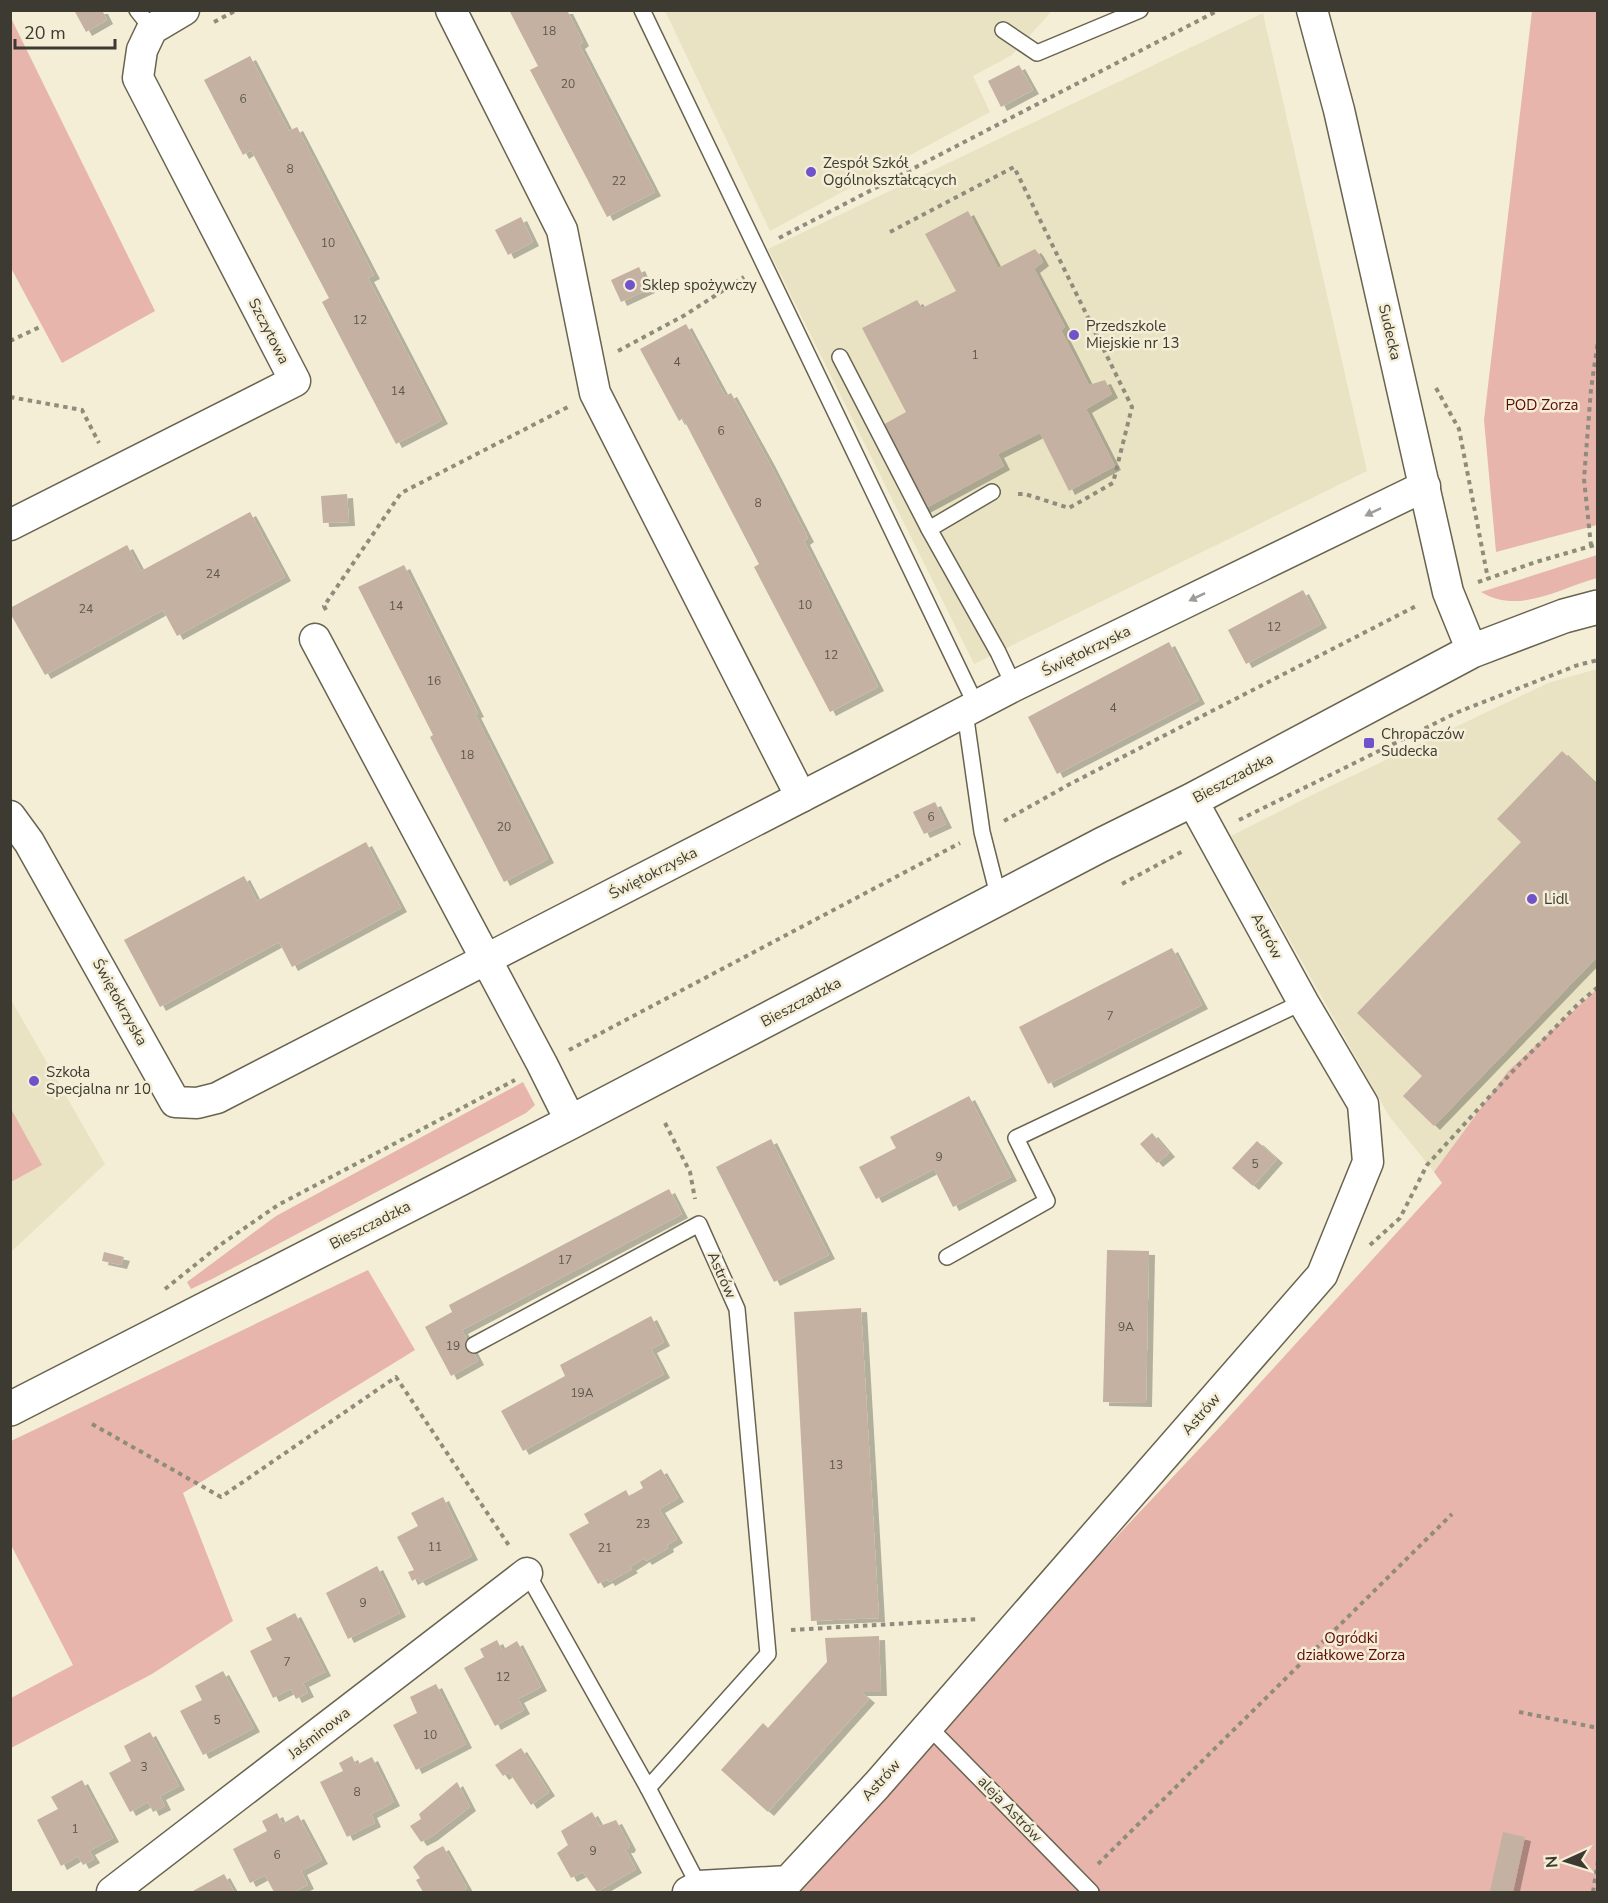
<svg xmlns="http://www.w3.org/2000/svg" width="1608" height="1903" font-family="'Nunito Sans',sans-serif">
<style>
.built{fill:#e9e3c4}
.green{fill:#e8b5ac}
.building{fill:#c4b1a1;filter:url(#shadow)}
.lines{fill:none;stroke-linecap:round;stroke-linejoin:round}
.service-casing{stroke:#696450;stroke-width:18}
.minor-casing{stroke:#696450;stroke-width:33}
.tertiary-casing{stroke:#696450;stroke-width:36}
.path{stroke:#8f8c7c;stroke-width:4;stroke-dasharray:4.5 4.5;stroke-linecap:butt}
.service{stroke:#fff;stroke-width:15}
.minor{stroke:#fff;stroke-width:30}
.tertiary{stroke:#fff;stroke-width:33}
.oneway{fill:#9e9c98}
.poi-dot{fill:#7052cb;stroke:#f4eed6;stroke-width:2}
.labels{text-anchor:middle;stroke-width:5;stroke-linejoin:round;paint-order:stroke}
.number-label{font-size:12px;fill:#5e584d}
.poi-label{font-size:15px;fill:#3c3a31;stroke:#f4eed6;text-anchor:start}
.street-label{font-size:15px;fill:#3c3a31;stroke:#f4eed6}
.park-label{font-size:15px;fill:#5e0a05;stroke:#f4eed6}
</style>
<defs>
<filter id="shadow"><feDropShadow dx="6" dy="4" stdDeviation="0" flood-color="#0004"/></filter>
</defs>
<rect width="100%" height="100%" fill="#f4eed6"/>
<g class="built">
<polygon points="665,11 1052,11 1012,55 973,76 990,112 770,231"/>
<polygon points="1263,13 1367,471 974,664 768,249"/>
<polygon points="1597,669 1597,989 1508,1071 1434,1172 1389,1116 1231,836 1312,795 1548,683"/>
<polygon points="10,998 105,1164 11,1252 10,1252"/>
</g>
<g class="green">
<polygon points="1532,11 1597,11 1597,525 1496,552 1484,420"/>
<polygon points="11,18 155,311 62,363 11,268"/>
<path d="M1597,555V578C1560,588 1519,615 1481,592Z"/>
<polygon points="1597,989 1597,1892 795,1892 839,1831 1218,1429 1442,1183 1434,1172 1508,1071"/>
<polygon points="523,1082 535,1105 526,1113 214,1278 191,1289 187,1282 276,1216"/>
<polygon points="10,1107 42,1165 11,1182 10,1182"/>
<polygon points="368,1270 415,1350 183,1493 233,1621 152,1674 11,1748 11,1698 73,1665 11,1545 11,1441"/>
</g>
<g class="building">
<polygon points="74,10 102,10 107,20 86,32"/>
<polygon points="509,10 567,10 583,42 579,45 655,192 607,217 530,70 538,66"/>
<polygon points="250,56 289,131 297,127 374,275 368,278 442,420 396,444 322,302 329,298 251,150 243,155 204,80"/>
<polygon points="1019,65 1033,90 1001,107 988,81"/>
<polygon points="968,211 998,268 1035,249 1038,253 1043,262 1034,269 1065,327 1061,330 1089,385 1105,380 1112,394 1086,409 1115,466 1069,491 1040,433 998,454 1004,466 924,509 881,426 906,412 862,328 917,300 922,308 956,291 925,234"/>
<polygon points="521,217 533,242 508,255 495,230"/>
<polygon points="639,267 649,289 621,302 611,280"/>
<polygon points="686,324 725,396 731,393 769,462 808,538 804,541 878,687 830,712 754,567 759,564 683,418 679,421 640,349"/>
<polygon points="347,494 349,522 323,523 321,496"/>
<polygon points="250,512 285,577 177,636 163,610 45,675 10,613 10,608 127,545 141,571"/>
<polygon points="404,565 478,713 475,714 548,859 504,882 430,737 433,735 358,587"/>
<polygon points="1303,590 1321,624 1246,664 1228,630"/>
<polygon points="1169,642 1199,700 1057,774 1028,717"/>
<polygon points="1562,751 1598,786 1598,956 1434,1126 1403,1096 1422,1076 1357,1013 1521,842 1497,819"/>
<polygon points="935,802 946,824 924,834 913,812"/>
<polygon points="366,842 401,908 292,967 279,942 160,1007 124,940 244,876 257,901"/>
<polygon points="1172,948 1202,1005 1048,1084 1019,1027"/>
<polygon points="969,1096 1011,1177 953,1207 934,1169 876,1199 859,1167 896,1148 890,1137"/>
<polygon points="1152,1133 1169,1153 1157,1163 1140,1144"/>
<polygon points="771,1139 829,1255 774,1282 716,1167"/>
<polygon points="1257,1141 1277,1159 1253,1186 1232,1168"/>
<polygon points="669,1189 682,1214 462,1330 478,1361 451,1376 425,1327 452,1312 449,1305"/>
<polygon points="1107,1250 1149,1251 1146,1403 1103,1402"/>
<polygon points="104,1252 124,1257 121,1265 102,1261"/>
<polygon points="861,1308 879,1618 811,1621 794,1312"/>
<polygon points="651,1316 664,1342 651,1349 664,1374 523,1451 501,1411 565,1376 560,1365"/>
<polygon points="661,1469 678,1498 659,1509 677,1539 667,1545 668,1548 646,1561 644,1558 630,1567 632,1569 609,1582 607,1579 598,1584 569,1534 589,1523 584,1514 626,1490 629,1496 643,1488 640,1482"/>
<polygon points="443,1497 472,1556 420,1582 417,1578 412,1581 408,1572 414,1570 397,1537 418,1526 411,1513"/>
<polygon points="377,1566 400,1613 348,1639 326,1593"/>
<polygon points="295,1613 325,1672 303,1683 308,1693 296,1699 291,1689 273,1698 250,1651 272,1640 266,1628"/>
<polygon points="879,1636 881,1692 861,1692 869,1699 768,1812 721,1770 763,1723 768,1728 827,1662 825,1638"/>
<polygon points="497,1640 502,1650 517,1641 541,1687 518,1699 524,1710 495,1726 464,1668 484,1657 480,1649"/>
<polygon points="223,1671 254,1728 203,1755 180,1711 202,1700 195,1686"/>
<polygon points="436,1684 466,1744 416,1770 393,1725 417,1713 410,1697"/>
<polygon points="150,1732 179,1786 160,1796 165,1806 153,1812 148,1802 130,1812 109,1773 131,1761 124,1746"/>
<polygon points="521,1748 549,1792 531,1805 509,1772 503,1776 495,1765"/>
<polygon points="352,1756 356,1765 372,1757 394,1802 371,1814 375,1823 347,1837 320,1782 343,1771 339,1763"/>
<polygon points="82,1780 113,1838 89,1851 94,1859 83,1865 78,1856 61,1866 37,1820 58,1809 51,1797"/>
<polygon points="457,1782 470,1807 431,1837 421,1842 410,1826 421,1819 419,1814"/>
<polygon points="592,1812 600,1826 616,1820 630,1846 628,1849 625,1849 636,1869 597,1892 583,1872 571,1878 557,1853 568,1845 561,1831"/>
<polygon points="277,1813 282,1824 298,1815 322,1860 301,1871 308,1885 294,1892 274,1892 265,1875 250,1883 233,1849 267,1831 262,1821"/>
<polygon points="1503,1832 1525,1837 1513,1892 1490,1891"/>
<polygon points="443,1846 467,1888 461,1892 423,1892 416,1880 420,1878 413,1867 425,1856"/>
<polygon points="224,1874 234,1892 191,1892"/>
</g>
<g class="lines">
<g class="service-casing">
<g id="service">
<polyline points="137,10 152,29"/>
<polyline points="642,10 976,705"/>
<polyline points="1003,30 1037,53 1140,10"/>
<polyline points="840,357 929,529 998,652 1014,686"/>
<polyline points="929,529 992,492"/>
<polyline points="965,712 982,832 999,899"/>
<polyline points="947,1257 1047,1201 1016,1138 1303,1002"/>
<polyline points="474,1345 699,1224 737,1309 768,1654 648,1788 527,1573"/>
<polyline points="928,1726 1091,1892"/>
<polyline points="648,1788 699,1886"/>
</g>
</g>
<g class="minor-casing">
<g id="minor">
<polyline points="451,10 562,230 595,393 801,797"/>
<polyline points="1312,10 1339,110 1448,592 1472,651"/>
<polyline points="10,525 295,381 138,78 142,50 152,29 184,10"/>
<polyline points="315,639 542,1064 571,1122"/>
<polyline points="10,816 29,842 175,1102 197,1103 217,1098 863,765 1014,686 1425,486"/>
<polyline points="112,1892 527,1573"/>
<polyline points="688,1892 699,1886 788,1881 877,1785 1322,1275 1368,1162 1363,1104 1303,1002 1192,800"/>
</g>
</g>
<g class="tertiary-casing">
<polyline id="tertiary" points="10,1409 571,1122 1101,845 1192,800 1472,651 1564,616 1598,607"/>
</g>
<g class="path">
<polyline points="214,22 237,10"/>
<polyline points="890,232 1014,167 1132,407 1113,483 1069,508 1025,494 1015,494"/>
<polyline points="779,238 1219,10"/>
<polyline points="10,341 42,326"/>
<polyline points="618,351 685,315 744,277"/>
<polyline points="1436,388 1459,429 1488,579"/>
<polyline points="10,397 82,410 99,443"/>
<polyline points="1591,546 1584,479 1591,389 1598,341"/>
<polyline points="1478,582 1536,562 1598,544"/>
<polyline points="326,610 324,606 401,493 568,407"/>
<polyline points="1239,820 1458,712 1578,665 1598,660"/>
<polyline points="1004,821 1070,784 1418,605"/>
<polyline points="1122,884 1185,850"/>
<polyline points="569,1050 960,843"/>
<polyline points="665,1123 690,1172 695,1199"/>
<polyline points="1370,1245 1400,1218 1427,1165 1512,1072 1578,1004 1598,987"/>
<polyline points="165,1289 220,1245 278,1205 515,1080"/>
<polyline points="92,1424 221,1497 396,1377 510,1547"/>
<polyline points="791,1630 978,1619"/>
<polyline points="1519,1712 1598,1728"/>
<polyline points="1098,1864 1452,1514"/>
<polyline points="1593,1892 1598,1861"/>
</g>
<use href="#service" class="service"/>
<use href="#minor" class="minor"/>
<use href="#tertiary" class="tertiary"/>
</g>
<defs><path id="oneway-solid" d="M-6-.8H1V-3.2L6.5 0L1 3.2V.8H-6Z" transform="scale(1.5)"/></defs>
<g class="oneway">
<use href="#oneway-solid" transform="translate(1373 512) rotate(154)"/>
<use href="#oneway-solid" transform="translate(1197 597) rotate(154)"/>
</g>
<g class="poi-dot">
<circle cx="811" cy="172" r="6"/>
<circle cx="630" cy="285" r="6"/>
<circle cx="1074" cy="335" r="6"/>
<rect x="1363" y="737" width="12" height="12" rx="3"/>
<circle cx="1532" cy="899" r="6"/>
<circle cx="34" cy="1081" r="6"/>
</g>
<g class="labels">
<g class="number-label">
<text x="549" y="35">18</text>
<text x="568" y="88">20</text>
<text x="243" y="103">6</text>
<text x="290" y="173">8</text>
<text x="619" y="185">22</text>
<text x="328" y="247">10</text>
<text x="360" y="324">12</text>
<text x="975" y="359">1</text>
<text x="677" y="366">4</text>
<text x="398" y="395">14</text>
<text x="721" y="435">6</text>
<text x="758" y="507">8</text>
<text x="213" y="578">24</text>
<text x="805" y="609">10</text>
<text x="396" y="610">14</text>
<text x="86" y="613">24</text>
<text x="1274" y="631">12</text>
<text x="831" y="659">12</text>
<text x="434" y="685">16</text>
<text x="1113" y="712">4</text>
<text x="467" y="759">18</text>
<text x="931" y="821">6</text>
<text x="504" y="831">20</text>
<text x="1110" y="1020">7</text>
<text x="939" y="1161">9</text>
<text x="1255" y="1168">5</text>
<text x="565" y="1264">17</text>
<text x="1126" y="1331">9A</text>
<text x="453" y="1350">19</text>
<text x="582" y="1397">19A</text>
<text x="836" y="1469">13</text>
<text x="643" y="1528">23</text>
<text x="435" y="1551">11</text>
<text x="605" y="1552">21</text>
<text x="363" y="1607">9</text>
<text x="287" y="1666">7</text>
<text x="503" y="1681">12</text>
<text x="217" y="1724">5</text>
<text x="430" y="1739">10</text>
<text x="144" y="1771">3</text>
<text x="357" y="1796">8</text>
<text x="75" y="1833">1</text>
<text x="593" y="1855">9</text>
<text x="277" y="1859">6</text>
</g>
<g class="poi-label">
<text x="823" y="168">Zespół Szkół<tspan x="823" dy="17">Ogólnokształcących</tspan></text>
<text x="642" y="290">Sklep spożywczy</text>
<text x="1086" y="331">Przedszkole<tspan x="1086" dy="17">Miejskie nr 13</tspan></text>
<text x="1381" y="739">Chropaczów<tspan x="1381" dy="17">Sudecka</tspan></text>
<text x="1544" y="904">Lidl</text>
<text x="46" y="1077">Szkoła<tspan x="46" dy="17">Specjalna nr 10</tspan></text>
</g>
<g class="street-label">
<text transform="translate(269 331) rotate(63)" y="5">Szczytowa</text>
<text transform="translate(1390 332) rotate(77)" y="5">Sudecka</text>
<text transform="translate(1086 651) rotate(-26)" y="5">Świętokrzyska</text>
<text transform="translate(1233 778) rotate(-28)" y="5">Bieszczadzka</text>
<text transform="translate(653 873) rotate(-27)" y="5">Świętokrzyska</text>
<text transform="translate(1267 936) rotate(62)" y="5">Astrów</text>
<text transform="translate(120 1002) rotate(61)" y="5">Świętokrzyska</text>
<text transform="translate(801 1002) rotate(-28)" y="5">Bieszczadzka</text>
<text transform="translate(370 1225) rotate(-27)" y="5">Bieszczadzka</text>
<text transform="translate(722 1275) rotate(66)" y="5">Astrów</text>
<text transform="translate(1201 1414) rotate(-49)" y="5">Astrów</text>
<text transform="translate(319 1733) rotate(-38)" y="5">Jaśminowa</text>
<text transform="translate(881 1780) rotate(-48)" y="5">Astrów</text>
<text transform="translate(1010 1809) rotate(46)" y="5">aleja Astrów</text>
</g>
<g class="park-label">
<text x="1542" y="410">POD Zorza</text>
<text x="1351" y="1643">Ogródki<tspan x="1351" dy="17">działkowe Zorza</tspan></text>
</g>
</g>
<rect width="1608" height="1903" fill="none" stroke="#3c3a31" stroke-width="24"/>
<g transform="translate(1566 1861) rotate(266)" stroke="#f4eed6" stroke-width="4.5" paint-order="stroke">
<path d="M0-4.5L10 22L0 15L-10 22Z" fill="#3c3a31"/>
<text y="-9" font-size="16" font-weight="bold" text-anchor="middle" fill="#3c3a31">N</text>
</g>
<path d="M15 39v9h100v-9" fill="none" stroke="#3c3a31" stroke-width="3"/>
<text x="24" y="39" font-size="18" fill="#3c3a31" stroke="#f4eed6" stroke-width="4.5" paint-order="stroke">20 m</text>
</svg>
